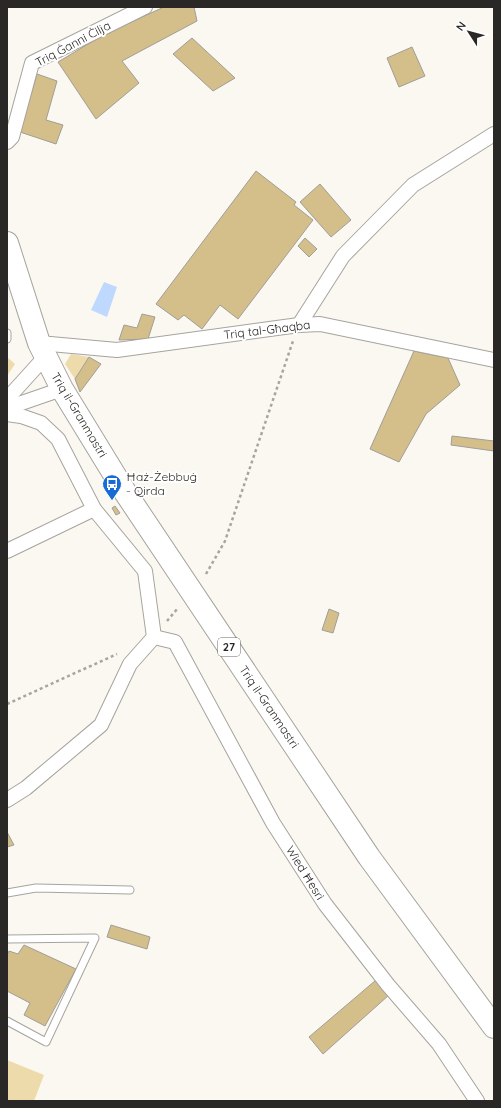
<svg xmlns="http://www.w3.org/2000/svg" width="501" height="1108" font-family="Quicksand,sans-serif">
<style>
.green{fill:#eedbab}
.water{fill:#bfd9fe}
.building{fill:#d4bf8a;stroke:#a09e98}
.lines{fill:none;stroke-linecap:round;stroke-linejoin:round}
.service-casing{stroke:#a6a49e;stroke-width:9}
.minor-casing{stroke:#a6a49e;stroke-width:16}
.primary-casing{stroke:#a6a49e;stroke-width:24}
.path{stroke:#a7a5a0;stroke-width:2.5;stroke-dasharray:3 3;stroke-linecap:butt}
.service{stroke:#fff;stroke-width:7}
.minor{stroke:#fff;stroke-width:14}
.primary{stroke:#fff;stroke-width:22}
.labels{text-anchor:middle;stroke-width:4;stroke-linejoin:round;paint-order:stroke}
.shield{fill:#fff;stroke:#696867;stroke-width:1}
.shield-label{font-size:11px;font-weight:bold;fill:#292826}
.street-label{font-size:12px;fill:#292826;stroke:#fff}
.poi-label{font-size:12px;fill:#292826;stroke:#fff;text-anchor:start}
</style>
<rect width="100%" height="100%" fill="#fbf8f2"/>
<g class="green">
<polygon points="71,354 89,357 75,379 65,364"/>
<polygon points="7,357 15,364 7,376"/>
<polygon points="7,1060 44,1075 34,1101 7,1101"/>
</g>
<polygon class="water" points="104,282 117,287 107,317 91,310"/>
<g class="building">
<polygon points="164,7 194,7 197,21 122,61 139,83 96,119 58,62 105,34"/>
<polygon points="192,38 220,64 235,78 213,91 173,54"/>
<polygon points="412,47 425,76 399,87 387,58"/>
<polygon points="37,74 57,81 46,120 63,125 56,144 20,132"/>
<polygon points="256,171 296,202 294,205 313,220 238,319 220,305 202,329 184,315 178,320 156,304"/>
<polygon points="320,184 351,220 331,237 300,202"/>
<polygon points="305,238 317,249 309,257 298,246"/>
<polygon points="142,314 155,317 148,339 119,340 124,325 137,328"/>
<polygon points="414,351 448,358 460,385 426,414 399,462 370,449"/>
<polygon points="89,357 101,364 80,392 75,379"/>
<polygon points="452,436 494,441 494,451 451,445"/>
<polygon points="115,506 120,513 116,515 112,508"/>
<polygon points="329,609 339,613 333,633 322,630"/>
<polygon points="7,832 14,845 7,847"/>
<polygon points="111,925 150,937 147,949 107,937"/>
<polygon points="24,945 76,969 45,1026 24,1015 30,1003 7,991 7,955 9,951 18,954"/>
<polygon points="376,980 389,995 323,1054 309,1037"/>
</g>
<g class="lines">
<g class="service-casing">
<g id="service">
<polyline points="7,333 7,339"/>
<polyline points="7,893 36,888 130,890"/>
<polyline points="7,939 95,938 46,1042 7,1021"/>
</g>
</g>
<g class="minor-casing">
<g id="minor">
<polyline points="7,142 12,137 32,63 145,7"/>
<polyline points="299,325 343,256 413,185 494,134"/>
<polyline points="39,343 117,350 299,325 320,324 494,360"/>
<polyline points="7,399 45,357"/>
<polyline points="7,408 62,389"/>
<polyline points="7,414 21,416 41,423 58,439 94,509 145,571 154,637"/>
<polyline points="7,551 94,509"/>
<polyline points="154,637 175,642 273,823 325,904 388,985 439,1044 477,1101"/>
<polyline points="7,800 26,788 101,725 130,664 154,637"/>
</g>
</g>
<g class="primary-casing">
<polyline id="primary" points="7,243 39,343 62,389 125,492 369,857 494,1027"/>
</g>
<g class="path">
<polyline points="206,574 225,541 293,341"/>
<polyline points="167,621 178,608"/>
<polyline points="7,704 117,654"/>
</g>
<use href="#service" class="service"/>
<use href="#minor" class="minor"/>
<use href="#primary" class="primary"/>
</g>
<defs>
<g id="bus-pin" transform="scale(1)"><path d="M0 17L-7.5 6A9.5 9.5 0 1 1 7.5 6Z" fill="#186ad4" stroke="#fff"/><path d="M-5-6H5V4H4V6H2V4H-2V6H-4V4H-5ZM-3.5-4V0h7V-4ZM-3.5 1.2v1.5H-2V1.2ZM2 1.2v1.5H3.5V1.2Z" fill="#fff"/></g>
</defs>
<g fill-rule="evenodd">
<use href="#bus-pin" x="112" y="484"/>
</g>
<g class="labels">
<rect class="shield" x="218" y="638" width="22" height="18" rx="3"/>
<g class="shield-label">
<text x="229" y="651">27</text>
</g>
<g class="street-label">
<text transform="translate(73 44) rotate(-28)" y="4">Triq Ġanni Ċilja</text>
<text transform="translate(267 330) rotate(-7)" y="4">Triq tal-Għaqba</text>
<text transform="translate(79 415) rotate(59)" y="4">Triq il-Granmastri</text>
<text transform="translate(269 707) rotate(56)" y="4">Triq il-Granmastri</text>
<text transform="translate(305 873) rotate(58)" y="4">Wied Ħesri</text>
</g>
<g class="poi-label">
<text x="126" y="481">Ħaż-Żebbuġ<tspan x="126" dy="14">- Qirda</tspan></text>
</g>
</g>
<rect width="501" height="1108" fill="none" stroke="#292826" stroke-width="16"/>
<g transform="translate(469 32) rotate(306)" stroke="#ffffff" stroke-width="3" paint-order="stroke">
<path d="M0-3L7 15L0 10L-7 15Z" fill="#292826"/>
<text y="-6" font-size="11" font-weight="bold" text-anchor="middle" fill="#292826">N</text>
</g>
</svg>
